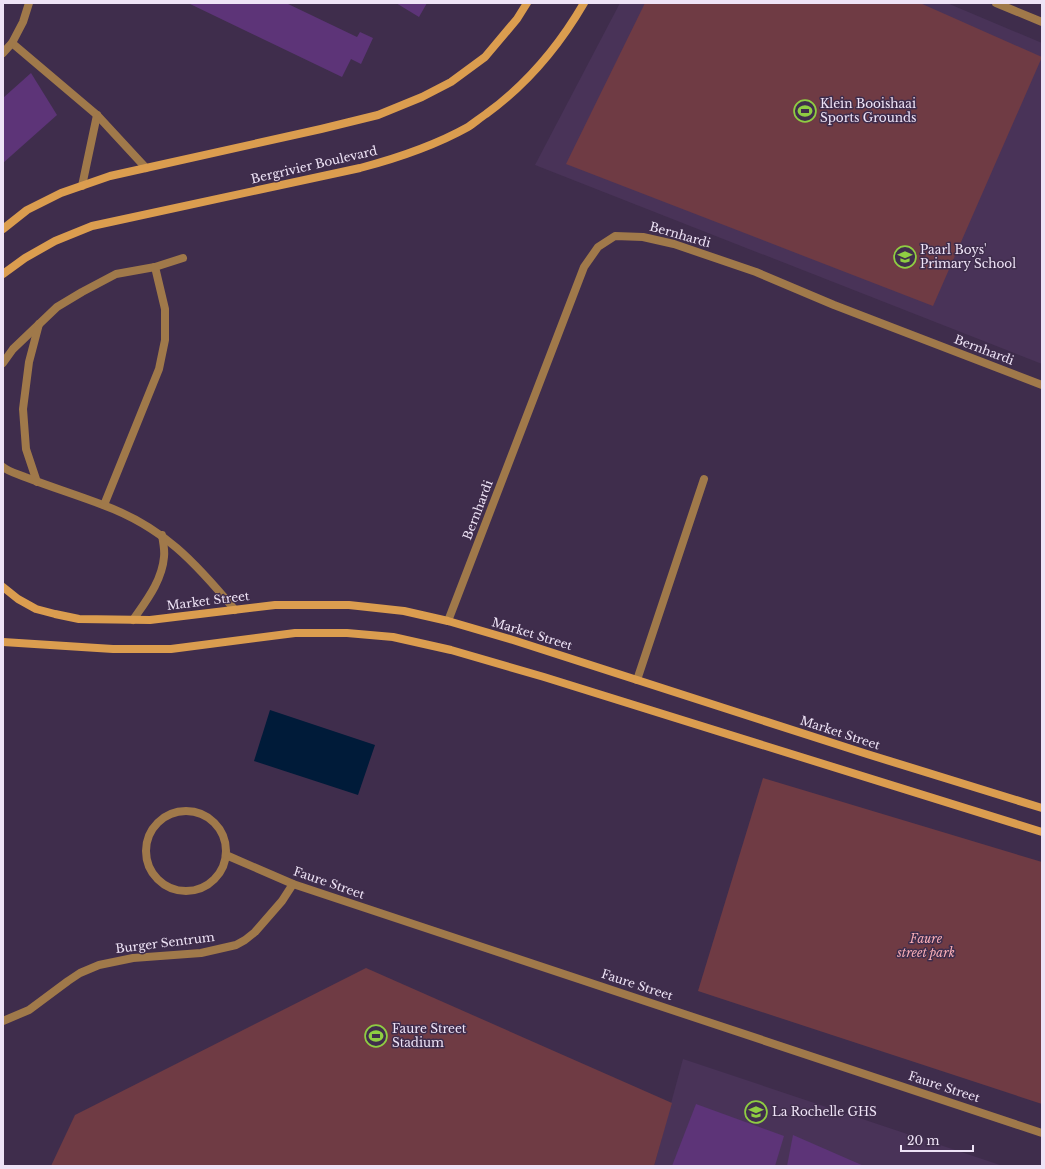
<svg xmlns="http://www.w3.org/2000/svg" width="1045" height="1169" font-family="'Libre Baskerville',serif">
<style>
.built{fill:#493358}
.green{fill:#6f3b44}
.water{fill:#001b39}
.building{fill:#5d3478}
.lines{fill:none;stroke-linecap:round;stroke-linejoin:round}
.lane{stroke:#a0794a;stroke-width:8}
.street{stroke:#a0794a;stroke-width:8}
.secondary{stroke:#db9d4f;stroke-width:8}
.labels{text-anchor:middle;stroke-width:3;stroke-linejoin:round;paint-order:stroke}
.poi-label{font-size:12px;fill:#eee3f6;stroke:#3f2d4c;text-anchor:start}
.street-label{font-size:12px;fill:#eee3f6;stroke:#3f2d4c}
.park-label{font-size:12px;font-style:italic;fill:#f7adb6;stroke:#3f2d4c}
</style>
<rect width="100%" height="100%" fill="#3f2d4c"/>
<g class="built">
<polygon points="620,3 947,3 1042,43 1042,364 535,165"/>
<polygon points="683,1059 1003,1166 654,1166"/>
</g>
<g class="green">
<polygon points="645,3 920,3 1042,57 933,306 566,164"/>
<polygon points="763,778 1042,862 1042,1104 698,991"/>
<polygon points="366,968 672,1103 654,1166 51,1166 75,1115"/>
</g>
<polygon class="water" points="270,710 375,745 358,795 254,761"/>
<g class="building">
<polygon points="188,3 286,3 357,37 360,32 373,38 361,64 351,59 342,77"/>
<polygon points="396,3 427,3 419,17"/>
<polygon points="31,73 57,115 3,163 3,98"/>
<polygon points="696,1104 784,1136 775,1166 672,1166"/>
<polygon points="793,1135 864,1166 787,1166"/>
</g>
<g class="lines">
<g class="lane">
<polyline points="29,3 23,22 12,43 97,115 146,168"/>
<polyline points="3,53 12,43"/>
<polyline points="82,186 97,115"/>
<polyline points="3,363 13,349 57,307 82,292 116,274 155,267 183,258"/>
<path d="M3,467C9,472 18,474 25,477C51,487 77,495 103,505C163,527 195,562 235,610"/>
<polyline points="37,482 26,449 23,409 29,362 39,324"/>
<polyline points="104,505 159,369 165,340 165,309 155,267"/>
<path d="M133,620C146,601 162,581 164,557C165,550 163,542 162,535"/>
<polyline points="637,680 704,479"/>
</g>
<g class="street">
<polyline points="996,3 1042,22"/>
<polyline points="448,621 584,267 598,247 615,236 643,237 674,244 756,272 834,305 1042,385"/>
<circle cx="186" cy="851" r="40"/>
<polyline points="226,855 293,884 1042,1133"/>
<polyline points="3,1021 29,1010 68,981 80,973 99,965 133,958 201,953 236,945 245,940 255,932 282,901 293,884"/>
</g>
<g class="secondary">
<polyline points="3,229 27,210 61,193 110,176 321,129 378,115 422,97 451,82 485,57 517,19 527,3"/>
<path d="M3,274L25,258L55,241L92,226L360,168C398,158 434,146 468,127C474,123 480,118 486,114C526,85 559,46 584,3"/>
<polyline points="3,587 18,599 36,609 55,614 79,619 150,620 275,605 349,605 404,611 448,621 513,640 867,754 1042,808"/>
<polyline points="3,642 113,649 171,649 295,633 347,633 393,637 451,650 544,677 1042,832"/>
</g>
</g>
<defs>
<g id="stadium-ring" transform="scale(1.15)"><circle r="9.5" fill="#3f2d4c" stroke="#8fcd42" stroke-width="1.5"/><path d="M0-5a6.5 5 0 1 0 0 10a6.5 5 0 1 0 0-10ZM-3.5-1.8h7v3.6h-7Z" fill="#8fcd42"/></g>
<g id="school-ring" transform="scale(1.15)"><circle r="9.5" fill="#3f2d4c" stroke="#8fcd42" stroke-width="1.5"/><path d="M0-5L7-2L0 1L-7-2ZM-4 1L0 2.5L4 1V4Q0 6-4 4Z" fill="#8fcd42"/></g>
</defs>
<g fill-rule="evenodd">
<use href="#stadium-ring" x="805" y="111"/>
<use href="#school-ring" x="905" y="257"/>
<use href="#stadium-ring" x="376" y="1036"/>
<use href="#school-ring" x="756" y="1112"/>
</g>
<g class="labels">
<g class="poi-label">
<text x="820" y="108">Klein Booishaai<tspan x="820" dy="14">Sports Grounds</tspan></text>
<text x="920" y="254">Paarl Boys'<tspan x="920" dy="14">Primary School</tspan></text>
<text x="392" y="1033">Faure Street<tspan x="392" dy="14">Stadium</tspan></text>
<text x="772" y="1116">La Rochelle GHS</text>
</g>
<g class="street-label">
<text transform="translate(314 165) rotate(-13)" y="4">Bergrivier Boulevard</text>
<text transform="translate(680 235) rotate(16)" y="4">Bernhardi</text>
<text transform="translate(984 350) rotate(21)" y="4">Bernhardi</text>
<text transform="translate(478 510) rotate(-69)" y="4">Bernhardi</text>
<text transform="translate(208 601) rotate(-7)" y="4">Market Street</text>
<text transform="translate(532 634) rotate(17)" y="4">Market Street</text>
<text transform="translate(840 733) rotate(18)" y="4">Market Street</text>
<text transform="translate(329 883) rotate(19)" y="4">Faure Street</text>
<text transform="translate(165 943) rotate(-7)" y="4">Burger Sentrum</text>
<text transform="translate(637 985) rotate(18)" y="4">Faure Street</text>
<text transform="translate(944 1087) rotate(18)" y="4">Faure Street</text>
</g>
<g class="park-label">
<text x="926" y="943">Faure<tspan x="926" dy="14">street park</tspan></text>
</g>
</g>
<rect width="1045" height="1169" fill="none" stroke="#eee3f6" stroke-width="8"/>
<path d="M901 1145v6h72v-6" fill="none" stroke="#eee3f6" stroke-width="2"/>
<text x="907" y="1145" font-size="12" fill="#eee3f6" stroke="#3f2d4c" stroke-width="3" paint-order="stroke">20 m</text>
</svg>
